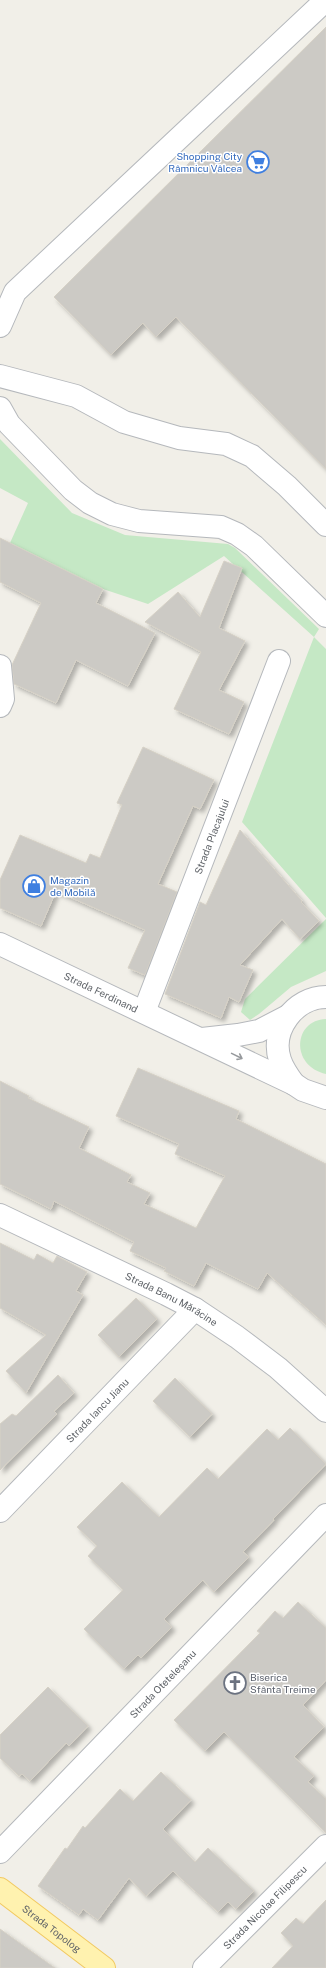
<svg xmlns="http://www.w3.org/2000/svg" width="326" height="1968" font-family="'Public Sans',sans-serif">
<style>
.green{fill:#c5e8c5}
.building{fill:#cccac5;stroke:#d6d1c6;filter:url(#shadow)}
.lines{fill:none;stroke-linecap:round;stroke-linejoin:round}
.minor-casing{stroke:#b5b8bc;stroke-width:24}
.major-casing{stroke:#f2c960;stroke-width:24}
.minor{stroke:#fff;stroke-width:22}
.major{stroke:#fff2af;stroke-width:22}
.oneway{stroke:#979a9d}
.labels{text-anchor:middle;stroke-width:3;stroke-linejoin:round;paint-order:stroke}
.shop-label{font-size:10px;fill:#366cbe;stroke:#fff;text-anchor:end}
.street-label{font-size:10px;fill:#5f6368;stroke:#fff}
.worship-label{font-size:10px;fill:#5b616d;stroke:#fff;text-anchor:start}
</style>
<defs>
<filter id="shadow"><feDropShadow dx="3.5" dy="3.5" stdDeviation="2" flood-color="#0004"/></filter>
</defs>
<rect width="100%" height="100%" fill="#f1efe8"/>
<g class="green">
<polygon points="0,439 72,513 125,535 228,544 235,548 319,629 314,637 326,649 326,918 242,822 314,637 224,556 148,604 103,589 10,543 28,503 0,488"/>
<polygon points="326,919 326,971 291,987 259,1014 250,1020 241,1012 245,999"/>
<path d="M326,1019V1074C290,1066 293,1020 326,1019Z"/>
</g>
<g class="building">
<polygon points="326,27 326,469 176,317 156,337 143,323 111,355 54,297"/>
<polygon points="0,538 103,589 96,603 155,633 128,686 76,660 56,703 14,684 12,665 41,603 0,582"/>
<polygon points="224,561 242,568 219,628 245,641 219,690 244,702 229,734 174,709 201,652 145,622 178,592 200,617"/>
<polygon points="143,747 214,780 200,809 193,806 158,884 177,892 145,975 128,968 145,930 56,891 41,926 0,908 0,880 20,835 86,863 90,854 100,858 122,805 117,803"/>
<polygon points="240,830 302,901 301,902 319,921 300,939 282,919 240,965 253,970 239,1002 229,997 221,1018 165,994 200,902 206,905"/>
<polygon points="138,1068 239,1111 236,1119 326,1164 326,1325 267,1273 258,1289 206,1263 194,1286 164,1271 166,1268 130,1251 134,1242 54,1201 51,1209 0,1184 0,1081 29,1096 28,1098 89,1127 79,1148 131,1175 127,1182 150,1193 144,1204 196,1228 225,1176 175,1154 179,1144 116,1116"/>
<polygon points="0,1243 34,1260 37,1254 53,1263 57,1256 87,1272 76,1291 83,1295 26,1393 6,1371 46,1335 0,1308"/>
<polygon points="136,1298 157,1319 119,1357 98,1335"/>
<polygon points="58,1375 74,1393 54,1411 57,1414 0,1470 0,1424 12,1414 16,1416"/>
<polygon points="175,1378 212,1414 190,1437 153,1401"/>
<polygon points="290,1428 326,1464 273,1519 274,1520 243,1552 249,1557 214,1592 203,1580 164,1619 172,1627 141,1658 138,1655 124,1669 84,1629 123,1590 88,1556 97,1546 77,1527 122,1482 159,1517 207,1468 218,1479 267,1429 278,1440"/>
<polygon points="298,1602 326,1628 326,1680 303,1705 324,1727 294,1757 314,1776 308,1782 326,1799 326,1833 224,1732 205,1751 174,1720 260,1633 257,1631 275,1611 283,1618"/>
<polygon points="48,1687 88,1726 69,1746 66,1743 30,1781 22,1774 19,1776 0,1758 0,1735"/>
<polygon points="161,1772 191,1800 163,1829 195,1862 208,1848 254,1891 236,1909 228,1902 218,1912 173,1871 146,1896 129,1878 98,1920 83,1909 79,1915 38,1886 65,1848 67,1849 83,1826 85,1828 120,1789 133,1801"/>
<polygon points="326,1900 326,1968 272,1968 293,1946 281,1933 296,1918 303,1924"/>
<polygon points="0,1929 55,1968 0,1968"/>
</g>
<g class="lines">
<g class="minor-casing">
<g id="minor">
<polyline points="0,326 15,292 326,0"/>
<polyline points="0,376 76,396 124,422 179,438 226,444 252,456 287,486 326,525"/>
<polyline points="0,408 9,424 73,490 90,503 112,514 139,521 221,527 237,534 254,546 326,616"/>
<polyline points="0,666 3,699 0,706"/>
<path id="s1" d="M0,944L294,1084L303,1090L326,1098"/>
<path id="s2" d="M144,1012L279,661"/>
<polyline points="202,1039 238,1035 259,1031 288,1016"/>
<path d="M294,1084C288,1076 283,1069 280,1060C270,1030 295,997 326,997"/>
<path id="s3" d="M0,1215L166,1294L195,1309L237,1337L278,1368L326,1411"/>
<path id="s4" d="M0,1511L195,1309"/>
<path id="s5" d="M0,1852L326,1515"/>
<path id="s6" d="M204,1968L326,1846"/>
</g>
</g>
<g class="major-casing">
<g id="major">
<path id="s7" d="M0,1889L104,1968"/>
</g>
</g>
<use href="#minor" class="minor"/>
<use href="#major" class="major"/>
</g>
<defs><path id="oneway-shaft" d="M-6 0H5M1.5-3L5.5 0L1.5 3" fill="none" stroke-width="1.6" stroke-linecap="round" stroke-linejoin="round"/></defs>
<use class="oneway" href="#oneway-shaft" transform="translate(237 1056) rotate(26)"/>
<defs>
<g id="supermarket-ring" transform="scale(1.15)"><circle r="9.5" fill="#fff" stroke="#3f7fe0" stroke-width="1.5"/><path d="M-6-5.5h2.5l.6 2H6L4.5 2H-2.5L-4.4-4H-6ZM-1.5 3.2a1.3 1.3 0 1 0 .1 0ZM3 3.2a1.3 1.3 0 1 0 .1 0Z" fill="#3f7fe0"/></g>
<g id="shop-ring" transform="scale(1.15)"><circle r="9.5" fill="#fff" stroke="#3f7fe0" stroke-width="1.5"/><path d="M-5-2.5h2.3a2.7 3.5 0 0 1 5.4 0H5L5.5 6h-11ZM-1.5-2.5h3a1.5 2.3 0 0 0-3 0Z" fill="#3f7fe0"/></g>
<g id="church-ring" transform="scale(1.15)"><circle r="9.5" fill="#fff" stroke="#6b7280" stroke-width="1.5"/><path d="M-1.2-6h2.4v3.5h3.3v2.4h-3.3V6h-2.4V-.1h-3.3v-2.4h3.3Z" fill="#6b7280"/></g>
</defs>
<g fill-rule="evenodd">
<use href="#supermarket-ring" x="258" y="162"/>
<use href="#shop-ring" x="34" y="886"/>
<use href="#church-ring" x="235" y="1683"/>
</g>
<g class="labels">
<g class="shop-label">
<text x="242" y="160">Shopping City<tspan x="242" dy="12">Râmnicu Vâlcea</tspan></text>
<text x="50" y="884" text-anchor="start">Magazin<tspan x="50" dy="12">de Mobilă</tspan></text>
</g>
<g class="street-label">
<text dy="4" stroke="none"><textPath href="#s2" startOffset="188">Strada Placajului</textPath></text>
<text dy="4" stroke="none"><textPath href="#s1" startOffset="112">Strada Ferdinand</textPath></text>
<text dy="4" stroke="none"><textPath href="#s3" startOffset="191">Strada Banu Mărăcine</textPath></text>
<text dy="4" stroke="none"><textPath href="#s4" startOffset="140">Strada Iancu Jianu</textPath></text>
<text dy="4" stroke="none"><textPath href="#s5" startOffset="234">Strada Oteteleșanu</textPath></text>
<text dy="4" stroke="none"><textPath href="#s6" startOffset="86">Strada Nicolae Filipescu</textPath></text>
<text dy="4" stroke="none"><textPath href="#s7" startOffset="65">Strada Topolog</textPath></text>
</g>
<g class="worship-label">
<text x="250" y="1681">Biserica<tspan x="250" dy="12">Sfânta Treime</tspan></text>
</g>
</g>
</svg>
